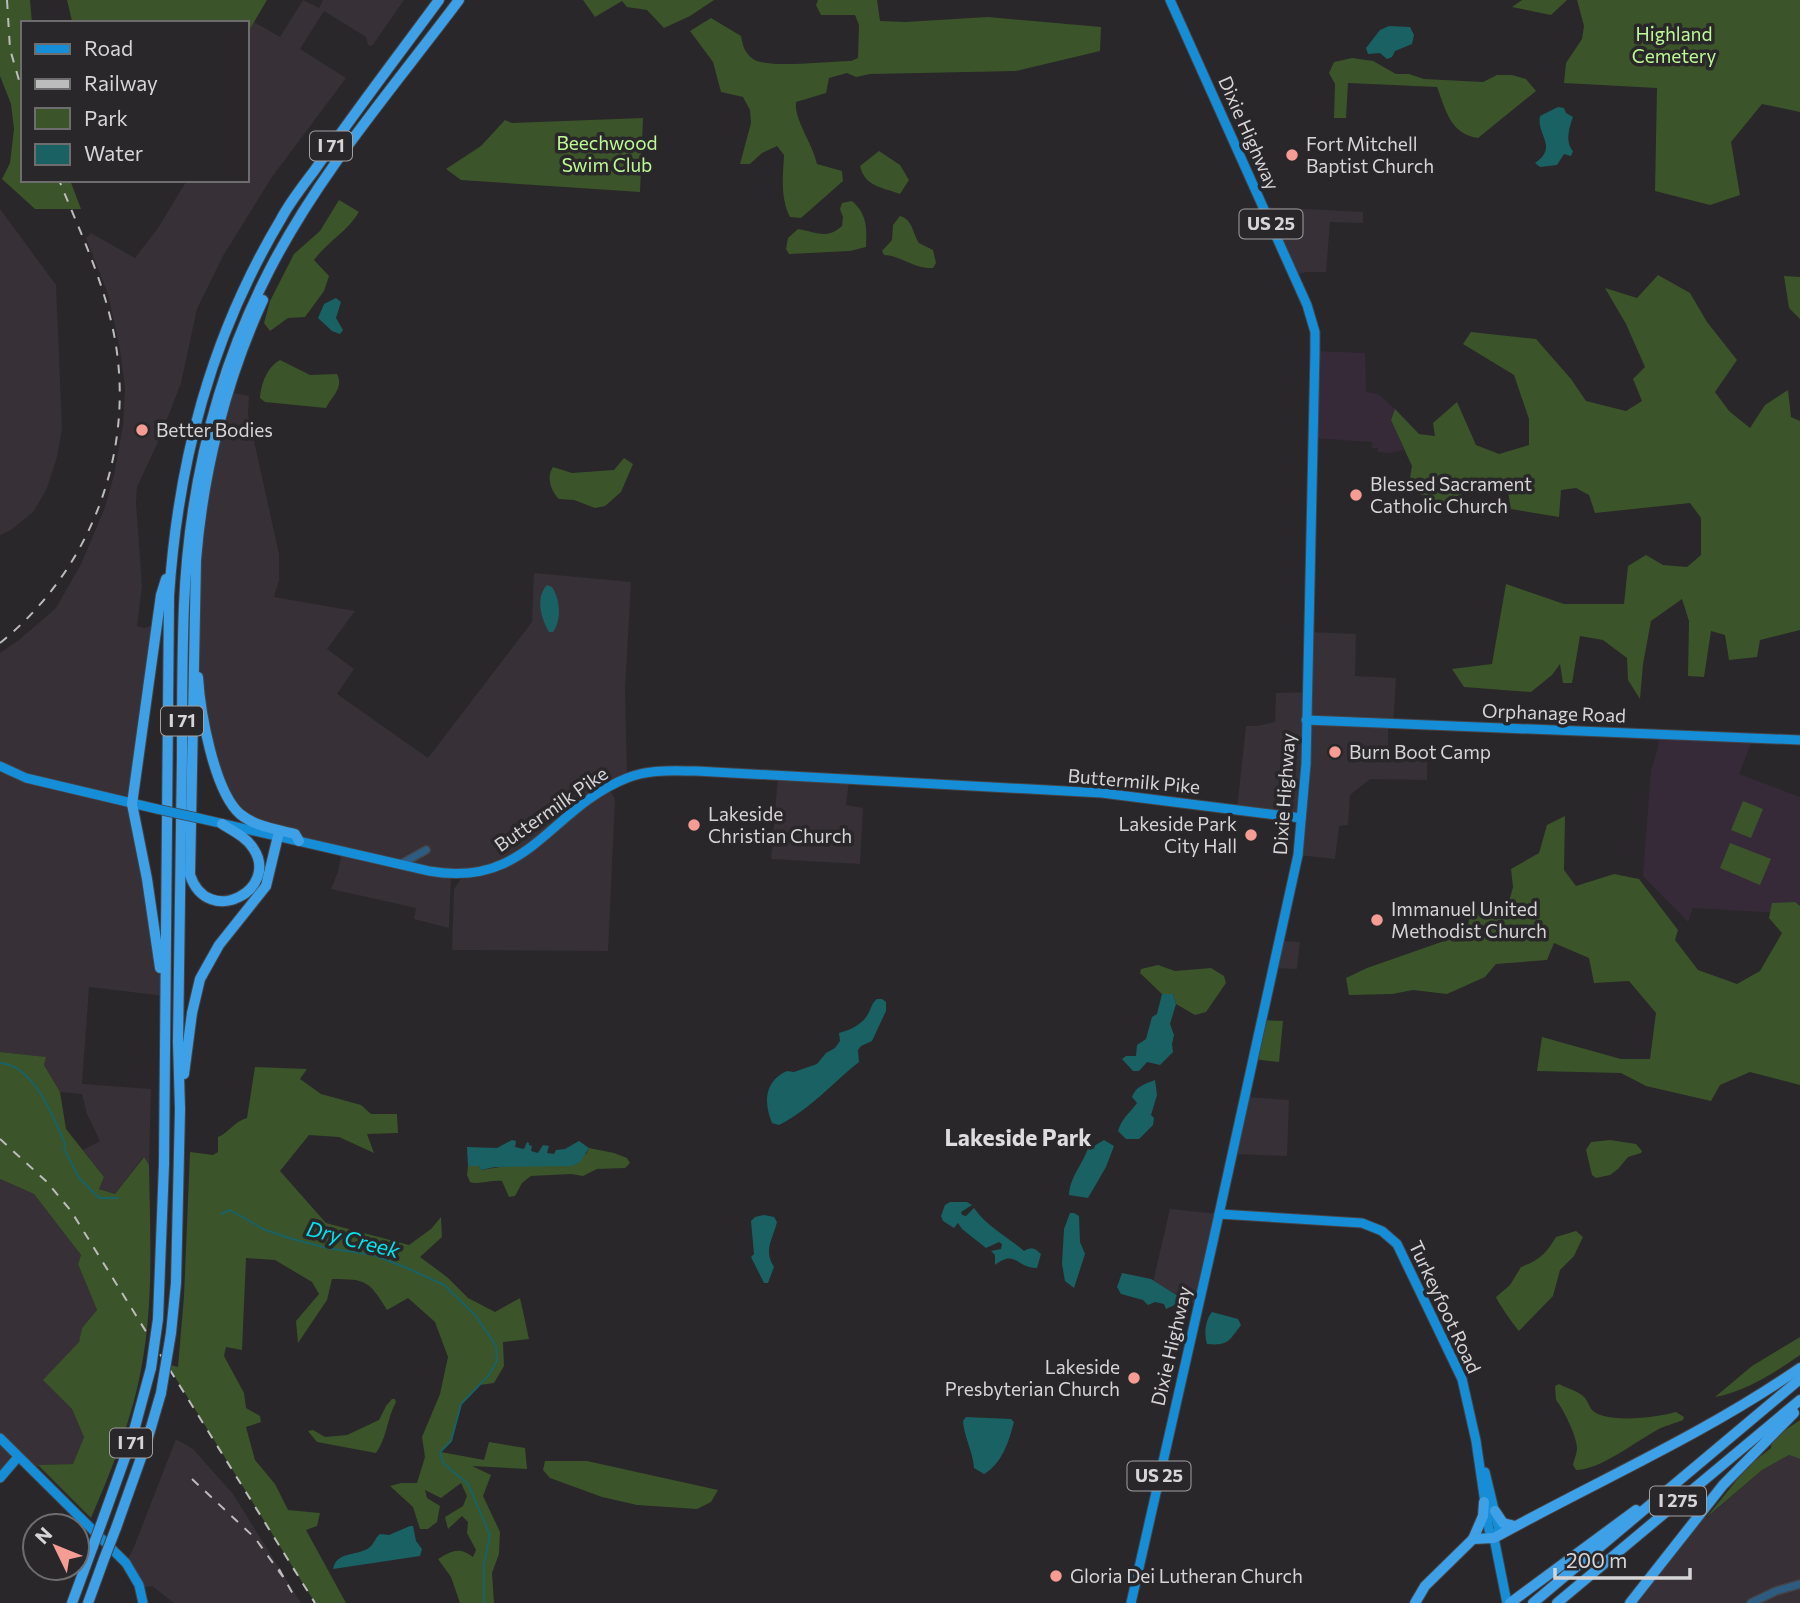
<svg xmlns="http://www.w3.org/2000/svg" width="1800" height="1603" font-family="Commissioner,sans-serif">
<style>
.built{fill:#373036}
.education{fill:#362a39}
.green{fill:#3b542a}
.water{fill:#1a6164}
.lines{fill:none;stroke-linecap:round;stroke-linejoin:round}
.stream{stroke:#1a6164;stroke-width:2}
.minor-casing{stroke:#454345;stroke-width:10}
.major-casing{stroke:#454345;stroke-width:11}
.highway-casing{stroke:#454345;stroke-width:12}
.minor{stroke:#2d5c80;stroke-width:7}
.major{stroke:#168dd7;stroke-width:9}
.highway{stroke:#3ea0e7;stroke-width:10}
.rail{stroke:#bdbcbd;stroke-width:2;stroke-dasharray:9 9;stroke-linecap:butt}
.major-bridge-casing{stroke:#454345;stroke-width:11;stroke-linecap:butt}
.highway-bridge-casing{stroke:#454345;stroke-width:12;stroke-linecap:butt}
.major-bridge{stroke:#168dd7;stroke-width:9}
.highway-bridge{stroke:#3ea0e7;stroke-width:10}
.poi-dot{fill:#f59c95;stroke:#292729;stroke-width:2.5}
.labels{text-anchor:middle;stroke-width:7;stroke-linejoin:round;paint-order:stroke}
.shield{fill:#292729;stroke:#a2a1a2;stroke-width:2}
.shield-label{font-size:18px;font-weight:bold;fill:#d6d5d6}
.park-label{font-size:19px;fill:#bdf995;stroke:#292729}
.street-label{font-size:19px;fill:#d6d5d6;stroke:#292729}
.poi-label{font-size:19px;fill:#d6d5d6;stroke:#292729;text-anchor:start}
.water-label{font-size:21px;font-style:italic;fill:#00e6ed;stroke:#292729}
.quarter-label{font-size:23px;font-weight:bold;fill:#dfdcdf;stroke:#292729}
</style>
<rect width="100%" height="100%" fill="#292729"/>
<g class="built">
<polygon points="303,0 319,8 323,0 404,0 372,46 368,45 366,37 324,11 300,49 346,78 272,177 223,256 197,309 181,383 159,440 137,487 136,503 142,586 137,626 144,628 157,624 132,804 147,879 165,996 89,987 82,1084 151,1089 149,1165 143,1157 115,1194 99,1189 104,1177 83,1150 100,1141 87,1114 82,1094 60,1092 44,1065 45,1057 0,1052 0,653 19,640 56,608 81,564 104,510 114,475 123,425 125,389 120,349 108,294 86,238 91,233 135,258 158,228 187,180 247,180 247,34 254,22 280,37"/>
<polygon points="1263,207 1363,212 1363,223 1330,222 1326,272 1307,272 1294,275"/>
<polygon points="0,209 56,285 62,429 57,457 47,488 34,511 11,530 0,535"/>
<polygon points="229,392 249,396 248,414 279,554 279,580 274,597 355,611 327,649 354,669 337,694 428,758 532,622 534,573 631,582 625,689 627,778 608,787 615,799 608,951 452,950 454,889 463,876 451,875 449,928 414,919 416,908 331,889 338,872 342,851 256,824 224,792 199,685 198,606 204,511"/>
<polygon points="1309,632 1356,634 1355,676 1396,678 1393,725 1388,725 1388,756 1427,757 1427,780 1370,779 1350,795 1348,825 1339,826 1335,859 1298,855 1301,818 1237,809 1246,726 1257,726 1275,722 1276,693 1307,692"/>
<polygon points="778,777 849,780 846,805 863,808 860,864 771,859"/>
<polygon points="1280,938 1285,941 1300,942 1297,969 1273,968"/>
<polygon points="1245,1097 1289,1100 1287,1156 1232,1154"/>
<polygon points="0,1179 34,1194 81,1255 78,1264 97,1310 82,1328 79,1342 44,1380 72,1409 84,1437 73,1464 39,1465 33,1471 18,1457 0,1478"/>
<polygon points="1170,1209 1219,1214 1198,1306 1153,1282"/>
<polygon points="176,1439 193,1449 233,1494 301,1603 174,1603 152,1586 139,1588 126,1563 134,1547"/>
<polygon points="1789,1455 1800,1459 1800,1603 1630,1603 1700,1513 1707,1518 1762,1470"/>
</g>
<g class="education">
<polygon points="1315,351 1365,353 1366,392 1378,394 1395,409 1391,420 1404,450 1390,453 1378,452 1378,448 1372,448 1372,442 1313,438"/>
<polygon points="1659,734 1753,738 1739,774 1800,797 1800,914 1693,908 1688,922 1643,876 1651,770 1658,748"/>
</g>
<g class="green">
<polygon points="0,0 30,0 32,23 23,23 23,180 70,180 81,209 35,209 2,179 10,163 14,129 11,104 0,76"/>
<polygon points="67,0 267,0 247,34 247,23 78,23 72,21"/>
<polygon points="583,0 714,0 690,16 664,28 647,10 627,7 622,1 595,17"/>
<path d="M818,0H877L880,21L905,22L988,17L1101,27L1100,51L1016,71L870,74L856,77L847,73L829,78L826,93L796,102C794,120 813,144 817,164L842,171L843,181L801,218L790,217C780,197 783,176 784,155L777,146L762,153L750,164H740L751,123L750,110L743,97L721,92L713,62L690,31L711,18L741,36C743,46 744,52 753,59C768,69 831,61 851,61L858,58L859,25L855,15H821L816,5Z"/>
<polygon points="1522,0 1567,0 1551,15 1512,7"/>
<polygon points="1577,0 1800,0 1800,112 1762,104 1731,142 1740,195 1710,205 1655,191 1657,88 1564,83 1566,63 1582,39 1584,26"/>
<path d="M1352,58L1373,61L1396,74H1409L1424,79L1483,82L1497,75H1512L1526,79L1536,91L1478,138C1450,134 1446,110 1437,87L1348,83L1346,118H1334L1335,84L1329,73L1334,62Z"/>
<polygon points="643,118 640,192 461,180 446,169 481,146 505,120 512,123"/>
<path d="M879,151L900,165L909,180L900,194C882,187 865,187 860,166Z"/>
<path d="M339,200L359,212C347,232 327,242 314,260L329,276L324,291L305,317L288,318L270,331L264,323L270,301L294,254L320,231Z"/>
<path d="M852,201C867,214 867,227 866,247L850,251L789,254L786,249L788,238L798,229C816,232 827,240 842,226L843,217L840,209L842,203Z"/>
<path d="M900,216C913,220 912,232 919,243L933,250L936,263L933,268C914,269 902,256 884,255L882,251L892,240L893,225Z"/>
<polygon points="1658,275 1690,293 1707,322 1737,360 1715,392 1729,411 1750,428 1765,405 1788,390 1791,417 1800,421 1800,630 1760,640 1757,657 1729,660 1725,635 1711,631 1704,677 1688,676 1689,621 1682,599 1651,621 1643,664 1640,699 1628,680 1627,658 1603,640 1580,636 1572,683 1563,683 1560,664 1552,675 1531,692 1464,687 1452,669 1492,664 1506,584 1564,604 1624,604 1628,566 1646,555 1663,565 1687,567 1701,555 1701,518 1690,503 1595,513 1589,495 1576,488 1561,490 1559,517 1511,509 1507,486 1492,488 1466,486 1458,500 1440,503 1408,489 1412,466 1391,420 1395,409 1419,434 1435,436 1433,423 1457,402 1476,445 1499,454 1529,445 1529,419 1514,375 1463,344 1471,332 1536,339 1571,379 1586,401 1626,411 1642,401 1633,379 1645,367 1626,324 1605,288 1637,298"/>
<polygon points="1784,276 1800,277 1800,319 1789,308"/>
<path d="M280,360L310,375L337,374C344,388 332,396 326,408L265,402L260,398C261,384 267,367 280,360Z"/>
<path d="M624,458L633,464L621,492L605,506L595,508L574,500L559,499C551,491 546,477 553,467L572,473L614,470Z"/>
<polygon points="1743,801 1763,809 1751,838 1731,830"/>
<polygon points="1565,816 1564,870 1576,886 1614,874 1639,879 1678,930 1675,940 1698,970 1737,984 1760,971 1782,933 1769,918 1772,903 1795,902 1800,906 1800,1085 1750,1072 1720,1085 1711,1101 1646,1086 1621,1073 1537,1071 1542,1037 1621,1059 1650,1059 1656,1013 1629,981 1594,983 1589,958 1554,943 1547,960 1496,964 1485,977 1447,994 1413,990 1392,994 1349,995 1346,978 1367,968 1467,933 1471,907 1507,909 1513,887 1511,869 1539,853 1547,825"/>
<polygon points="1730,843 1771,859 1760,885 1720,868"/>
<polygon points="1158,965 1175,971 1211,968 1224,976 1226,983 1206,1012 1195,1015 1176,1004 1173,994 1162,994 1140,973 1141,969"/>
<polygon points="1262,1020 1283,1021 1279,1062 1253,1059"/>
<path d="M0,1052L46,1057L44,1065L60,1092L66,1129L104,1177L99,1189L115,1194L144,1157L149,1165C150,1231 154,1299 142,1364C133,1417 112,1469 91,1518L38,1465L73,1464L84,1437L72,1409L43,1380L79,1342L82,1328L97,1310L78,1264L81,1255L34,1194L0,1179Z"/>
<path d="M255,1067L307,1069L300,1079L321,1094L361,1105L371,1114H397L398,1133L367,1134L374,1153L339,1137L309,1135L280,1171L326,1223L409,1245L431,1229L441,1217L442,1237L420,1257L447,1277L468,1298L495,1312L520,1298L529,1339L503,1342L504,1366L494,1383L480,1385L461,1404L451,1441L441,1452L484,1460L489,1442L525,1448L527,1469L472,1466L491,1475L483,1496L500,1532L499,1554L492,1573L494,1603H460L451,1577L438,1559C451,1551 459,1546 473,1557L476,1550L467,1533L468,1522L462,1516L448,1529L445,1517L463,1506L467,1496L461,1483L441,1498L425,1490L427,1498L440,1506L437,1522L428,1529H420L413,1507L390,1486L401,1483H417L425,1457L422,1437L440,1394L448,1357L435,1322L408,1298L387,1310C369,1281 367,1279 332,1279L327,1300L298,1343L296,1321L319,1294L312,1282L275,1260L246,1258L242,1350L226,1347L224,1356L244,1393L246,1408L260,1416L261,1422L246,1427L255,1460L275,1484L288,1510L320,1513L317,1526L306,1530L346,1603H315L167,1364L178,1367L184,1296L190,1152L213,1155L218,1152V1137C230,1132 233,1122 247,1118Z"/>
<polygon points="1610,1140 1636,1144 1642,1151 1641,1153 1628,1157 1618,1169 1610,1175 1596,1178 1592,1175 1586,1150 1591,1142"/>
<path d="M589,1148L614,1153L627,1158L630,1163L625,1168L597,1169L583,1176L571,1174L531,1176L522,1183L515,1196L509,1197L502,1181C492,1180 477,1185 470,1182L467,1175L468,1166H479L481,1170L586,1154Z"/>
<path d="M1576,1231L1583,1237L1574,1256L1560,1270L1553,1296L1519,1331C1513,1324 1499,1304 1496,1297L1510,1285L1521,1267C1539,1260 1545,1255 1556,1237Z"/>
<path d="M1800,1337V1355C1774,1373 1746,1391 1715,1397L1752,1366Z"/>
<path d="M1559,1384C1568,1389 1577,1390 1584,1397C1588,1401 1589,1407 1593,1411C1609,1424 1659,1417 1676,1412L1684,1417L1683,1420C1674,1424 1666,1425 1657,1430C1635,1442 1600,1470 1576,1470L1573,1465C1574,1459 1577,1454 1577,1448C1577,1437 1563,1408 1556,1400L1555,1386Z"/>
<path d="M392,1399H395L396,1402C387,1418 387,1438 376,1453L317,1442L308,1431L313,1430L325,1437L347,1435L379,1420L386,1406Z"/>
<polygon points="1800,1420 1800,1459 1789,1455 1762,1470 1706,1518 1748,1466 1771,1448 1772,1439"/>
<polygon points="545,1461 587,1461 718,1490 711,1502 697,1509 637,1505 602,1497 550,1478 543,1470"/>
</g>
<g class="water">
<polygon points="1389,26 1410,27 1414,35 1412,44 1395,51 1392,57 1387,59 1380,53 1368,54 1366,48 1380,30"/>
<path d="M1558,107L1564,108L1566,113L1573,117C1569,128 1565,142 1573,151L1571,156L1564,154L1557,165L1540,167L1535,163C1559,147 1536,135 1540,116Z"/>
<polygon points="336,298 341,302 336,318 343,330 340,334 332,331 318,318 324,304"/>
<path d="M547,585L552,587C560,599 562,620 553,632H549C541,619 535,597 547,585Z"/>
<polygon points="1162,994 1173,994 1176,1004 1170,1024 1174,1035 1172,1044 1173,1052 1160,1065 1147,1062 1139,1071 1133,1071 1122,1059 1126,1056 1136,1056 1137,1045 1146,1039 1152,1017 1157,1014"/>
<path d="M877,999H882L886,1002V1011L872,1041L861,1046L858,1050L859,1062C832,1083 811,1109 779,1125L772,1123C763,1101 765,1081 787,1071L794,1072L817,1064L826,1053L835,1048L840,1041L839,1033C850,1030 862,1025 868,1014C872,1007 871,1004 877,999Z"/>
<path d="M1155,1080L1157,1095L1151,1115L1154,1118L1153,1125L1139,1139H1126L1118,1131C1122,1118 1129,1114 1137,1103L1132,1097C1136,1086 1145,1084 1155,1080Z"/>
<polygon points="512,1140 516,1141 515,1147 524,1149 527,1142 529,1143 529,1145 532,1146 531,1151 538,1153 543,1145 549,1146 547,1153 554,1154 556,1150 565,1149 579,1141 589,1148 580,1162 572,1166 495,1167 481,1170 479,1166 468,1166 467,1147 497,1148"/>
<path d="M1104,1140L1114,1146L1106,1167L1088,1198L1069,1195C1070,1176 1084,1163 1089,1145L1094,1146Z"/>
<path d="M950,1202H967L972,1205L961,1212L962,1215L966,1216L974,1208C988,1228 1007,1236 1024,1251C1032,1246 1035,1248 1041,1254L1037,1268C1016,1268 1016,1249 995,1265V1255L991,1251L1001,1249L1002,1244L999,1242L986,1248L962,1229L958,1223L954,1228L943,1221L941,1216L945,1205Z"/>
<polygon points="1070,1213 1074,1213 1079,1216 1080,1242 1085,1254 1074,1288 1065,1281 1062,1264 1064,1229"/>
<path d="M764,1215L774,1217L777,1222C773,1239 763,1250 774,1267L768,1283H764L751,1257L754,1254L751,1221L755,1217Z"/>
<polygon points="1122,1273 1151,1279 1178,1296 1179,1303 1166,1309 1164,1304 1155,1302 1148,1305 1143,1300 1121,1294 1117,1287"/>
<path d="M1212,1312L1238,1319L1241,1325C1229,1341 1228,1346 1207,1344C1204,1334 1205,1320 1212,1312Z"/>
<path d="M966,1417L1011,1419L1014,1422C1009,1441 1002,1464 984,1474L974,1468C973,1452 964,1437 963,1421Z"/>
<path d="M410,1526H413L416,1541L422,1549L420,1556L333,1569C337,1550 358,1557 370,1547C374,1544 375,1538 380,1534L389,1535Z"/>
</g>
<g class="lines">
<g class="stream">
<path d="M0,1063C34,1065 54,1118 66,1146L64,1149L79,1178L99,1198H118"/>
<polyline points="221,1214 230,1210 263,1229 289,1238 327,1248 373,1255 407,1268 444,1285 476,1316 496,1346 497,1361 488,1376 461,1404 451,1441 440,1452 443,1463 468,1484 490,1535 484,1564 484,1603"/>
</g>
<g class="minor-casing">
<g id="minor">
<polyline points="401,864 426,850"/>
<polyline points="1751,1603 1776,1591 1800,1584"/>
</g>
</g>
<g class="major-casing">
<g id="major">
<polyline points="1306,720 1800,740"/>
<polyline points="0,766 26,778 157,809"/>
<path d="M198,818L429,871C529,889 549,809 627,778C649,769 673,771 696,771L1102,793L1301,818"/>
<polyline points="1219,1214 1362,1223 1382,1231 1397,1244 1462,1379 1476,1441 1489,1530 1494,1538 1507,1603"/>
<polyline points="0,1438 126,1563 139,1585 143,1603"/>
<polyline points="1485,1472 1499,1530 1494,1538"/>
<polyline points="0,1478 18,1457"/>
<polyline points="1131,1603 1212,1246 1298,855 1306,764 1315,351 1315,332 1307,305 1170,0"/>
</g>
</g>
<g class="highway-casing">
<g id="highway">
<path d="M198,677C200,711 214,791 240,814C256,827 276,829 295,834L299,841"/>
<path d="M222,824C233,831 246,837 253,848C281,889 208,929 190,875L196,560C203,472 226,380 263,300"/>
<polyline points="160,968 147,879 132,804 161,595 166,579"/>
<polyline points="184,1074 192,1013 200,979 219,945 266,886 278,836"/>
<path d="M158,1319L164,1164L169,596C178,461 211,336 281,219C290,202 302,187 314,171C354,113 397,57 439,0"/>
<path d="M171,1333L176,1283L180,1109L178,1042C179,947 181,852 182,756C182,706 182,655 184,605C189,489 216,374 269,271C319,173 393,88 459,0"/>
<polyline points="1495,1511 1503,1523 1515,1526"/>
<polyline points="104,1516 132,1438 151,1368"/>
<polyline points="116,1528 147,1441 161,1393"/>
<polyline points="1473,1539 1483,1516 1484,1502"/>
<polyline points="72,1603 93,1546"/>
<polyline points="88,1603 104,1559"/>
<path d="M1415,1603L1425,1586L1473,1539L1494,1538C1597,1481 1703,1435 1800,1368"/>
<polyline points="1510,1603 1636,1510"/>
<polyline points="1533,1603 1800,1379"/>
<polyline points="1557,1603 1800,1400"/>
<polyline points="1630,1603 1723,1485 1794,1413"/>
</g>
</g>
<use href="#minor" class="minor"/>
<use href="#major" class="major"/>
<use href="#highway" class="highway"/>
<g class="rail">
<polyline points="7,0 10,49 23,94"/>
<path d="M0,643C94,567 139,443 112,325C101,275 78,227 59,180"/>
<polyline points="0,1139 47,1182 71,1211 315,1603"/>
<polyline points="192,1479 255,1538 283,1577"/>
<polyline points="279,1569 294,1596"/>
</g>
<g class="major-bridge-casing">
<polyline id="major-bridge" points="157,809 198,818"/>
</g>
<g class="highway-bridge-casing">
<g id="highway-bridge">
<polyline points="151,1368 158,1319"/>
<polyline points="161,1393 171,1333"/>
<polyline points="93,1546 104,1516"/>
<polyline points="104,1559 116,1528"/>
</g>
</g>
<use href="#major-bridge" class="major-bridge"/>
<use href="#highway-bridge" class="highway-bridge"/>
</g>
<g class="poi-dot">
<circle cx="1292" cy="155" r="7"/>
<circle cx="142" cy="430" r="7"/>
<circle cx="1356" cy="495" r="7"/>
<circle cx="1335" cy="752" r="7"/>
<circle cx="694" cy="825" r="7"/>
<circle cx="1251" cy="835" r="7"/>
<circle cx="1377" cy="920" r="7"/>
<circle cx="1134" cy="1378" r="7"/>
<circle cx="1056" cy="1576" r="7"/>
</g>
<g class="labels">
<g class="shield">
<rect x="310" y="131.5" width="42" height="29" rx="5"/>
<rect x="1239.5" y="209.5" width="63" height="29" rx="5"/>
<rect x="161" y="706.5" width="42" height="29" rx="5"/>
<rect x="110" y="1428.5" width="42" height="29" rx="5"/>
<rect x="1127.5" y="1461.5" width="63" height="29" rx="5"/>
<rect x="1650" y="1486.5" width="56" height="29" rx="5"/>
</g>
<g class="shield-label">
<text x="331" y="152">I 71</text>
<text x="1271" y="230">US 25</text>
<text x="182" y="727">I 71</text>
<text x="131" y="1449">I 71</text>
<text x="1159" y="1482">US 25</text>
<text x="1678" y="1507">I 275</text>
</g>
<g class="park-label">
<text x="1674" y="41">Highland<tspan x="1674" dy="22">Cemetery</tspan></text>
<text x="607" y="150">Beechwood<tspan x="607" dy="22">Swim Club</tspan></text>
</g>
<g class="street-label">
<text transform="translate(1249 133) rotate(66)" y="7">Dixie Highway</text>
<text transform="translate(1554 713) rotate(2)" y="7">Orphanage Road</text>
<text transform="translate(1134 781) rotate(5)" y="7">Buttermilk Pike</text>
<text transform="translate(1284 794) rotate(-86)" y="7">Dixie Highway</text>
<text transform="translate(551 809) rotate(-35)" y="7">Buttermilk Pike</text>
<text transform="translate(1445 1307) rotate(65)" y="7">Turkeyfoot Road</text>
<text transform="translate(1171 1346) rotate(-77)" y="7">Dixie Highway</text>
</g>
<g class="poi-label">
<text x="1306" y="151">Fort Mitchell<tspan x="1306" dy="22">Baptist Church</tspan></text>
<text x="156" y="437">Better Bodies</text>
<text x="1370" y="491">Blessed Sacrament<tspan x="1370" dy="22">Catholic Church</tspan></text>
<text x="1349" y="759">Burn Boot Camp</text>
<text x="708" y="821">Lakeside<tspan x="708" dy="22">Christian Church</tspan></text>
<text x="1237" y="831" text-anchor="end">Lakeside Park<tspan x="1237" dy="22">City Hall</tspan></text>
<text x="1391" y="916">Immanuel United<tspan x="1391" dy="22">Methodist Church</tspan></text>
<text x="1120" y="1374" text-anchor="end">Lakeside<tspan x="1120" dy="22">Presbyterian Church</tspan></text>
<text x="1070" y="1583">Gloria Dei Lutheran Church</text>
</g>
<g class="water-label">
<text transform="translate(353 1240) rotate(14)" y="7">Dry Creek</text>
</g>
<g class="quarter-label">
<text x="1018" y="1146">Lakeside Park</text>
</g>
</g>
<rect x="21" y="21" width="228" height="161" fill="#292729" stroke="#6e6d6e" stroke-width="2"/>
<rect x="35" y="44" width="35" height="10" fill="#168dd7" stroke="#6e6d6e" stroke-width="2"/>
<text x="84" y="56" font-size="21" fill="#d6d5d6">Road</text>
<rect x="35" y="79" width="35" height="10" fill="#bdbcbd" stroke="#6e6d6e" stroke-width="2"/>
<text x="84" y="91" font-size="21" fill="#d6d5d6">Railway</text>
<rect x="35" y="108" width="35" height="21" fill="#3b542a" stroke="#6e6d6e" stroke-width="2"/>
<text x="84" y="126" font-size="21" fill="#d6d5d6">Park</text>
<rect x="35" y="144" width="35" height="21" fill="#1a6164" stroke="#6e6d6e" stroke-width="2"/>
<text x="84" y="161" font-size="21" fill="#d6d5d6">Water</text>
<g transform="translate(56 1547) rotate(313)"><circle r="33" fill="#292729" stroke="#6e6d6e" stroke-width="2"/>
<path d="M0-5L12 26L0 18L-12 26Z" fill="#f59c95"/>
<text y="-10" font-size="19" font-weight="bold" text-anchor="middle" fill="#d6d5d6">N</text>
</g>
<path d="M1555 1568v10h135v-10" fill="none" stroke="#d6d5d6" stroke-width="3.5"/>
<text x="1566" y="1568" font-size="21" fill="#d6d5d6" stroke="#292729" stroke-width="5" paint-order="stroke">200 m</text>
</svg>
